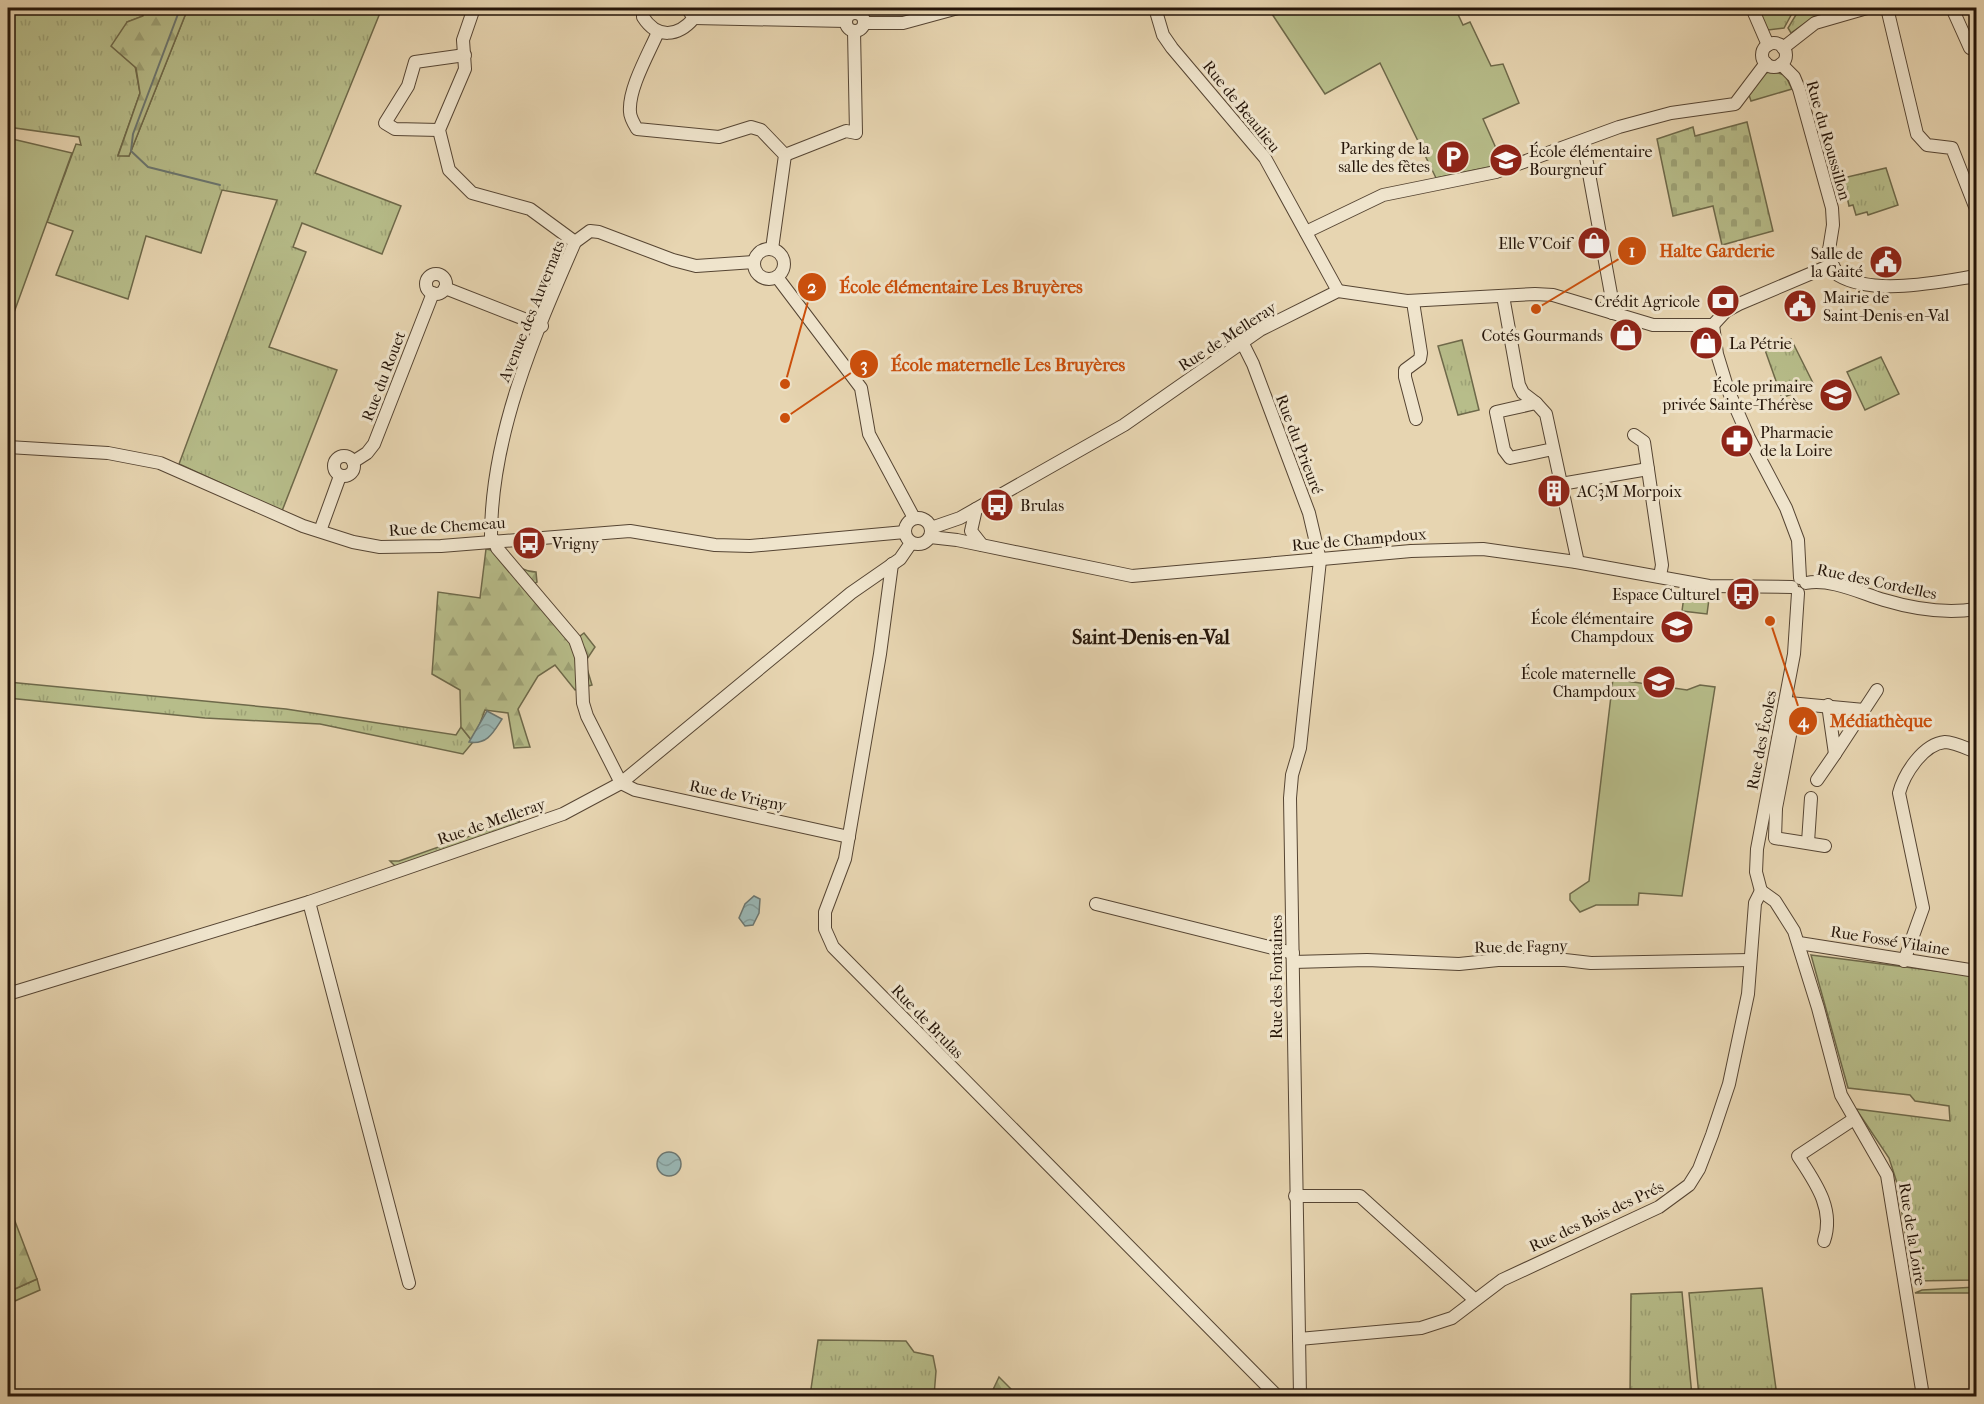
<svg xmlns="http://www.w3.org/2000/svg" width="1984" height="1404" font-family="'IM FELL French Canon',serif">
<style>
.grass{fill:url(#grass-tufts);stroke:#6e694a;stroke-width:1.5}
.forest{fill:url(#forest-firs);stroke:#6e694a;stroke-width:1.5}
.cemetery{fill:url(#cemetery-stones);stroke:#6e694a;stroke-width:1.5}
.garden{fill:#b7bd8a;stroke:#6e694a;stroke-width:1.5}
.water{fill:url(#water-waves);stroke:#6b7670;stroke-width:1.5}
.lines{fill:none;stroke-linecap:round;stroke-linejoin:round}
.stream{stroke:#6b7670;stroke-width:2}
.minor-casing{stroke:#564533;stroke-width:14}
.minor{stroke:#efe4cc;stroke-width:12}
.labels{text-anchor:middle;stroke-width:6;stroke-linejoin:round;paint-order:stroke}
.street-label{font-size:16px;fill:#251509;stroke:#efe4cc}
.poi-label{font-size:16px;fill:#251509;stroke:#efe4cc;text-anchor:end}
.quarter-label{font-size:20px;font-weight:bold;fill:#251509;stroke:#efe4cc}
.leader{fill:none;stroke:#cb4f0c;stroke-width:2}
.callout-dot{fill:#cb4f0c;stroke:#efe4cc;stroke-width:2}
.mark-label{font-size:18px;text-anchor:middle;font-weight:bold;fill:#fff}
.callout-label{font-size:18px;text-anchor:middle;font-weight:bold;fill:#cb4f0c;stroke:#efe4cc;stroke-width:6;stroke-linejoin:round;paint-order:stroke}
</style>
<defs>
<pattern id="grass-tufts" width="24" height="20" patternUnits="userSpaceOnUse" patternTransform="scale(1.5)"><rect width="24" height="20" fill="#b7bd8a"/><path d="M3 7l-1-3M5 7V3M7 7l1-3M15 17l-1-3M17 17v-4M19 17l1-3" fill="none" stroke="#9da276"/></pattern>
<pattern id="forest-firs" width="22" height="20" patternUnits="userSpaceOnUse" patternTransform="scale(1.5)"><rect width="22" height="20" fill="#b7bd8a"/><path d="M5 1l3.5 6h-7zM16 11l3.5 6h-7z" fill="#9da276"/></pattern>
<pattern id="cemetery-stones" width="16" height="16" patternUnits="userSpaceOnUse" patternTransform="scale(1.5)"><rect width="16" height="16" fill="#b7bd8a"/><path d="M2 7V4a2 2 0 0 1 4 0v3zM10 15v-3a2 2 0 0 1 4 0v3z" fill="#9da276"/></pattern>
<pattern id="water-waves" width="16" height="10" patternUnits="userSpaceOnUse" patternTransform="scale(1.5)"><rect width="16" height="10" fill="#99b7b5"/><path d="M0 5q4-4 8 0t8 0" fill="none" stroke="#849c9a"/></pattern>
</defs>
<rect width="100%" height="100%" fill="#e7d5b1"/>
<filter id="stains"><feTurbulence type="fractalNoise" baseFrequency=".00333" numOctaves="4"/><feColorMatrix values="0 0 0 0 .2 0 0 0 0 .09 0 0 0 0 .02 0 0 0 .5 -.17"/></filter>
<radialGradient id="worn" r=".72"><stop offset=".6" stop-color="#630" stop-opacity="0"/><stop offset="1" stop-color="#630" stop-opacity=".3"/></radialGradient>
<g class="grass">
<polygon points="8,8 145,8 143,16 127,22 140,93 118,155 129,156 188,8 382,8 315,173 401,206 382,254 302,223 293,247 306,252 269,347 337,370 282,511 179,464 277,200 222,190 201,253 146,236 128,299 56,275 73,231 47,222 76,144 81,145 79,137 8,127"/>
<polygon points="1758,8 1795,8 1784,28 1768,30"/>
<polygon points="1800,8 1824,13 1814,17 1791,33 1788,28"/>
<polygon points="1771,71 1785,75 1792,89 1751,101 1749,95 1764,74"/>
<polygon points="1886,168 1898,205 1868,215 1867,212 1856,215 1853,205 1849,206 1843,178"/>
<polygon points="1791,339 1814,385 1782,398 1765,350"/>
<polygon points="1462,340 1479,410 1458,415 1438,346"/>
<polygon points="1881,357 1899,394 1865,410 1847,372"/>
<polygon points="8,682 286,709 456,735 461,727 473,742 463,754 320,724 205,718 8,698"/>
<polygon points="512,821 519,821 521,825 396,867 390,861 399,861"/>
<polygon points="1811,955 1976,976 1976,1280 1913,1281 1897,1183 1889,1158 1856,1109 1950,1121 1949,1106 1915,1101 1910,1095 1848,1088"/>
<polygon points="37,1279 40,1290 8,1304 8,1292"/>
<polygon points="1976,1287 1976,1293 1915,1293 1922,1290"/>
<polygon points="1762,1288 1777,1396 1699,1396 1689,1293"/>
<polygon points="1682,1292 1692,1396 1630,1396 1631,1294"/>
<polygon points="818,1340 906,1341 914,1352 933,1356 936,1371 934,1396 810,1396"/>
</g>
<g class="forest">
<polygon points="145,8 188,8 129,156 118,156 140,93 136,68 111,46 127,22 143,16"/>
<path d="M486,549C506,551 515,572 536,572L537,582L529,587L572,642L584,633L595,647L585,662L592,685L575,690L555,665L538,676L518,709L530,747L514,748L508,713L485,710L473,742L461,727L460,690L432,674L438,592L480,598Z"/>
<polygon points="8,1203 37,1279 8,1292"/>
<polygon points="999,1377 1018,1396 990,1396"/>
</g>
<polygon class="cemetery" points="1747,122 1773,231 1722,245 1713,206 1673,216 1657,139 1693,127 1695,136"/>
<g class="garden">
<polygon points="1286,8 1455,8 1463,25 1470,22 1491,66 1503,64 1519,103 1483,119 1503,164 1436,178 1380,63 1325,94 1272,14"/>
<polygon points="8,138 72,153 8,329"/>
<polygon points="1684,596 1709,599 1707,614 1682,611"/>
<polygon points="1613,679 1687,690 1700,685 1715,687 1682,896 1639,893 1638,905 1596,905 1580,912 1570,900 1570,894 1589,881"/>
</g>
<g class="water">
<path d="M487,711L502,719C493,733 487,745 469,742Z"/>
<polygon points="754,896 760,899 759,913 753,925 745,926 739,918 745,904"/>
<circle cx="669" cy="1164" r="12"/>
</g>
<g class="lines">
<polyline class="stream" points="177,8 178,14 133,134 131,151 148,167 220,185"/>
<g class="minor-casing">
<g id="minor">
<polyline points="474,8 463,40 465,69 439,130 449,170 472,193 530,209 575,242"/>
<path d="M643,8V17C657,39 678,37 694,18L687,8"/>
<polyline points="1155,8 1163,35 1172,48 1265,158 1338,291"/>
<polyline points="1752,8 1768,45"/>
<polyline points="1887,8 1917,134 1927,145 1952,148 1976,209"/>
<polyline points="1952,8 1970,48 1976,46"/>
<circle cx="855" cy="22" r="9"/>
<polyline points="694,18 846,21"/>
<polyline points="864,23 903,23 958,8"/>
<path d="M658,32C649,53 628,89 630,112C630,117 634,124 637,129L719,137L751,127L761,130L785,155L772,249"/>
<circle cx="1774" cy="55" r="12"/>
<polyline points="1783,48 1815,23 1867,8"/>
<path d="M1781,64L1794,77L1799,89L1832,208L1833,225L1828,256L1838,275C1873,296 1938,282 1976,276"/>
<polyline points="439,130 395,129 385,123 408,86 415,62 465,55"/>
<polyline points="1583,141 1613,305 1612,313"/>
<polyline points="785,155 846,131 856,133 854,31"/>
<polyline points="1306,232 1383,195 1496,172 1619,127 1671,113 1735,104 1766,63"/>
<circle cx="769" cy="264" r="15"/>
<circle cx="436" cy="284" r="10"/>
<polyline points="777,277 861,388 869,434 914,518"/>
<polyline points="445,288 542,326"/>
<polyline points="1503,296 1519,385 1523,393 1536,403"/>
<polyline points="1413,302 1421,353 1420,359 1405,370 1405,377 1416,419"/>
<polyline points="1713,325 1717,354 1728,390 1749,438 1786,508 1798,540 1800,578"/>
<polyline points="1713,325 1726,311 1739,304 1831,265"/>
<polyline points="1242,342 1253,364 1309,513 1320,560 1300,748 1292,775 1290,798 1300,1396"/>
<polyline points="1634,435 1644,442 1662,565 1660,576"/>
<polyline points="8,447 108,453 160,463 303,526 353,542 380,547 441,546 630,531 715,545 750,546 905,532"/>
<polyline points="1553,449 1510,458 1504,450 1496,412 1536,403 1546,414 1577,558 1576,562"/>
<circle cx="344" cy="466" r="10"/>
<polyline points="353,462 367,453 374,444 433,293"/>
<polyline points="1561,484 1648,469"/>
<polyline points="976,509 971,531 982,545"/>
<circle cx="918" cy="531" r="13"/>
<polyline points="931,528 960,518 1124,425 1260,330 1338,291 1407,301 1535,294 1553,295 1653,325 1713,325"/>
<polyline points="320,531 340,476"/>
<polyline points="930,537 957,540 1132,576 1411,551 1483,549 1576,562 1709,586 1792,587"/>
<path d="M491,540C490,437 534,336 575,242L590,231L599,232L673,260L696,266L754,262"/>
<polyline points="494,540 497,548 575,640 581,657 583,703 587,716 621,783 635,790 849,837"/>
<polyline points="892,564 880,654 845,859 825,912 825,929 833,947 1277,1396"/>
<path d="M1806,583C1830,578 1861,593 1884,600C1914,609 1945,614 1976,609"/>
<polyline points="1789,703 1864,710"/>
<polyline points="1828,705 1835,754 1877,690"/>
<polyline points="1817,780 1835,754"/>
<polyline points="1769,807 1776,808 1775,838 1825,846"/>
<polyline points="1776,808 1796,704"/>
<polyline points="1808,842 1811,798"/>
<polyline points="1761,891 1775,901 1794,931 1818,1008 1841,1095 1887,1175 1923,1396"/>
<polyline points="1761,891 1756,872 1757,849 1794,654 1798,593"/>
<polyline points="309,902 409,1283"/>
<polyline points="1096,904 1293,953"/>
<polyline points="1799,943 1976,971"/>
<path d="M1904,961L1923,908L1899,793C1904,774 1923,744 1945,742C1954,742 1968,749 1976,752"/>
<polyline points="1293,962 1367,960 1459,964 1498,960 1565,960 1591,963 1750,960"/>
<polyline points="8,994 309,902 563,814 621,783 851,593 900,559 911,543"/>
<polyline points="1295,1196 1360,1196 1474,1299"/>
<path d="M1824,1241C1835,1209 1815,1182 1798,1156L1854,1119"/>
<polyline points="1299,1339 1421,1328 1452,1318 1502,1280 1659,1207 1689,1185 1699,1169 1712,1135 1729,1084 1748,994 1755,903 1761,891"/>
</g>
</g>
<use href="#minor" class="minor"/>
</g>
<defs>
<g id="parking-disc" transform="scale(1.725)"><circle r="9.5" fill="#8f2418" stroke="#efe4cc"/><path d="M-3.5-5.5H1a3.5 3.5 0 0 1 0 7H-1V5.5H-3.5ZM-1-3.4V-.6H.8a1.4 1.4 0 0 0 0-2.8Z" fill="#fff"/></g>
<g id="school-disc" transform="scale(1.725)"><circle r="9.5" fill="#8f2418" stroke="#efe4cc"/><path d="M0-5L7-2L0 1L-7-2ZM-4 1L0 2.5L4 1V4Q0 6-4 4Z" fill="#fff"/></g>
<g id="shop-disc" transform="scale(1.725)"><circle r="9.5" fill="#8f2418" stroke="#efe4cc"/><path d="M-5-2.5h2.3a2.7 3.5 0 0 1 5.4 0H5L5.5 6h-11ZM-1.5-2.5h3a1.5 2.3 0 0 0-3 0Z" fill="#fff"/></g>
<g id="civic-disc" transform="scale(1.725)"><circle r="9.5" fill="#8f2418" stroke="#efe4cc"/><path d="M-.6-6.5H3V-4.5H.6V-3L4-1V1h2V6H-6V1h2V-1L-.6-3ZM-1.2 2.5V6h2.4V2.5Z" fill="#fff"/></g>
<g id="bank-disc" transform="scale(1.725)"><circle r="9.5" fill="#8f2418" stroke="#efe4cc"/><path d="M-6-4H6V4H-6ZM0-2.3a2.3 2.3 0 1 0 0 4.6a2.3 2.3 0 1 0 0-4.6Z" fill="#fff"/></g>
<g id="pharmacy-disc" transform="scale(1.725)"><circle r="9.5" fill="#8f2418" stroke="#efe4cc"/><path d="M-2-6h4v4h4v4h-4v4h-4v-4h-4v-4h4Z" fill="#fff"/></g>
<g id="building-disc" transform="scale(1.725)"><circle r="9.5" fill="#8f2418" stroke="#efe4cc"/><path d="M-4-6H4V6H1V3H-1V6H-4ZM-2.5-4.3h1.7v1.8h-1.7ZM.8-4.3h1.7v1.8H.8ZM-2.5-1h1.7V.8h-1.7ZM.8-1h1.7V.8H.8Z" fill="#fff"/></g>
<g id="bus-disc" transform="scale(1.725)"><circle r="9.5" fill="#8f2418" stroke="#efe4cc"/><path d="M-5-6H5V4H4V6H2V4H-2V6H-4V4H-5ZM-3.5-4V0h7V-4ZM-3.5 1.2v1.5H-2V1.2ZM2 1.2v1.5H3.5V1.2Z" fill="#fff"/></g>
</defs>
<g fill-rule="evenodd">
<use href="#parking-disc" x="1453" y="157"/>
<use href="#school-disc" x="1506" y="160"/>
<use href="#shop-disc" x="1594" y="243"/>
<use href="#civic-disc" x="1886" y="262"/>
<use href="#bank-disc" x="1723" y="301"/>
<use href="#civic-disc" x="1800" y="306"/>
<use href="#shop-disc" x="1626" y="335"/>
<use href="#shop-disc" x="1706" y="343"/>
<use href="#school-disc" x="1836" y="395"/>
<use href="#pharmacy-disc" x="1737" y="441"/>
<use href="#building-disc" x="1554" y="491"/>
<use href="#bus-disc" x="997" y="505"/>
<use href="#bus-disc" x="529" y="543"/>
<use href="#bus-disc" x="1743" y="594"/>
<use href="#school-disc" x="1677" y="627"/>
<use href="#school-disc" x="1659" y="682"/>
</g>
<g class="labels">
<g class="street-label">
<text transform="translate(1242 106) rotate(51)" y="6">Rue de Beaulieu</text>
<text transform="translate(1829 140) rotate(74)" y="6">Rue du Roussillon</text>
<text transform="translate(531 311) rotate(-68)" y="6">Avenue des Auvernats</text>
<text transform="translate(1227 336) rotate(-33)" y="6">Rue de Melleray</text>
<text transform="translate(383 376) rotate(-69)" y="6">Rue du Rouet</text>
<text transform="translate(1300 444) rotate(69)" y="6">Rue du Prieuré</text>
<text transform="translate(447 526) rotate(-4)" y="6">Rue de Chemeau</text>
<text transform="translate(1359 539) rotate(-5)" y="6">Rue de Champdoux</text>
<text transform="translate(1877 581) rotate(12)" y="6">Rue des Cordelles</text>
<text transform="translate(1761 740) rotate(-79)" y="6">Rue des Écoles</text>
<text transform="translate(738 795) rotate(12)" y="6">Rue de Vrigny</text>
<text transform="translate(491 821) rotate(-19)" y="6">Rue de Melleray</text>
<text transform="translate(1890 940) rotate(9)" y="6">Rue Fossé Vilaine</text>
<text transform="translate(1521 946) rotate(-1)" y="6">Rue de Fagny</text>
<text transform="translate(1276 977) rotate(-90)" y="6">Rue des Fontaines</text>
<text transform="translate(928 1021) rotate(46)" y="6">Rue de Brulas</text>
<text transform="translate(1596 1216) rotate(-25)" y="6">Rue des Bois des Prés</text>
<text transform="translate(1913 1234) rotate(81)" y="6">Rue de la Loire</text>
</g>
<g class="poi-label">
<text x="1430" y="154">Parking de la<tspan x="1430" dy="18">salle des fêtes</tspan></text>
<text x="1529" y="157" text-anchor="start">École élémentaire<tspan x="1529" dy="18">Bourgneuf</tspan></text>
<text x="1571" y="249">Elle V'Coif</text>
<text x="1863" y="259">Salle de<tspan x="1863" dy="18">la Gaité</tspan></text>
<text x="1823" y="303" text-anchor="start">Mairie de<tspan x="1823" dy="18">Saint-Denis-en-Val</tspan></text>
<text x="1700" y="307">Crédit Agricole</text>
<text x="1603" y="341">Cotés Gourmands</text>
<text x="1729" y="349" text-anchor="start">La Pétrie</text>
<text x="1813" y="392">École primaire<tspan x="1813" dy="18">privée Sainte-Thérèse</tspan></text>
<text x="1760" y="438" text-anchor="start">Pharmacie<tspan x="1760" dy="18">de la Loire</tspan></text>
<text x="1577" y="497" text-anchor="start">AC3M Morpoix</text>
<text x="1020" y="511" text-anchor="start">Brulas</text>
<text x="552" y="549" text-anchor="start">Vrigny</text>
<text x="1720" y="600">Espace Culturel</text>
<text x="1654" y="624">École élémentaire<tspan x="1654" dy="18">Champdoux</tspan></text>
<text x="1636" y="679">École maternelle<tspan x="1636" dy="18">Champdoux</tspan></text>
</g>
<g class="quarter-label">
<text x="1151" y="644">Saint-Denis-en-Val</text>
</g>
</g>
<path class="leader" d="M1536 309L1632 251M785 384L812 287M785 418L864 364M1770 621L1803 721"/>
<g class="callout-dot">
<circle cx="1536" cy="309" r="6"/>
<circle cx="785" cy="384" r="6"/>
<circle cx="785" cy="418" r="6"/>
<circle cx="1770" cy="621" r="6"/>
<circle cx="1632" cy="251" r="15"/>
<circle cx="812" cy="287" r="15"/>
<circle cx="864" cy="364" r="15"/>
<circle cx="1803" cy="721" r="15"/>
</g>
<g class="mark-label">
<text x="1632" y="257">1</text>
<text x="812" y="293">2</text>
<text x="864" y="371">3</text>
<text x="1803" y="727">4</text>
</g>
<g class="callout-label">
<text x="1717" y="257">Halte Garderie</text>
<text x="961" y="293">École élémentaire Les Bruyères</text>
<text x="1008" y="371">École maternelle Les Bruyères</text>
<text x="1881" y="727">Médiathèque</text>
</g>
<rect width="1984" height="1404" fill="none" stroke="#e7d5b1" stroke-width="30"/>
<rect x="9" y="9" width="1966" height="1386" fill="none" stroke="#251509" stroke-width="3"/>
<rect x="15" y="15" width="1954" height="1374" fill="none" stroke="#251509" stroke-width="1.5"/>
<rect width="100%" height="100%" filter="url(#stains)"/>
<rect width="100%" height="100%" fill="url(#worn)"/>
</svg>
